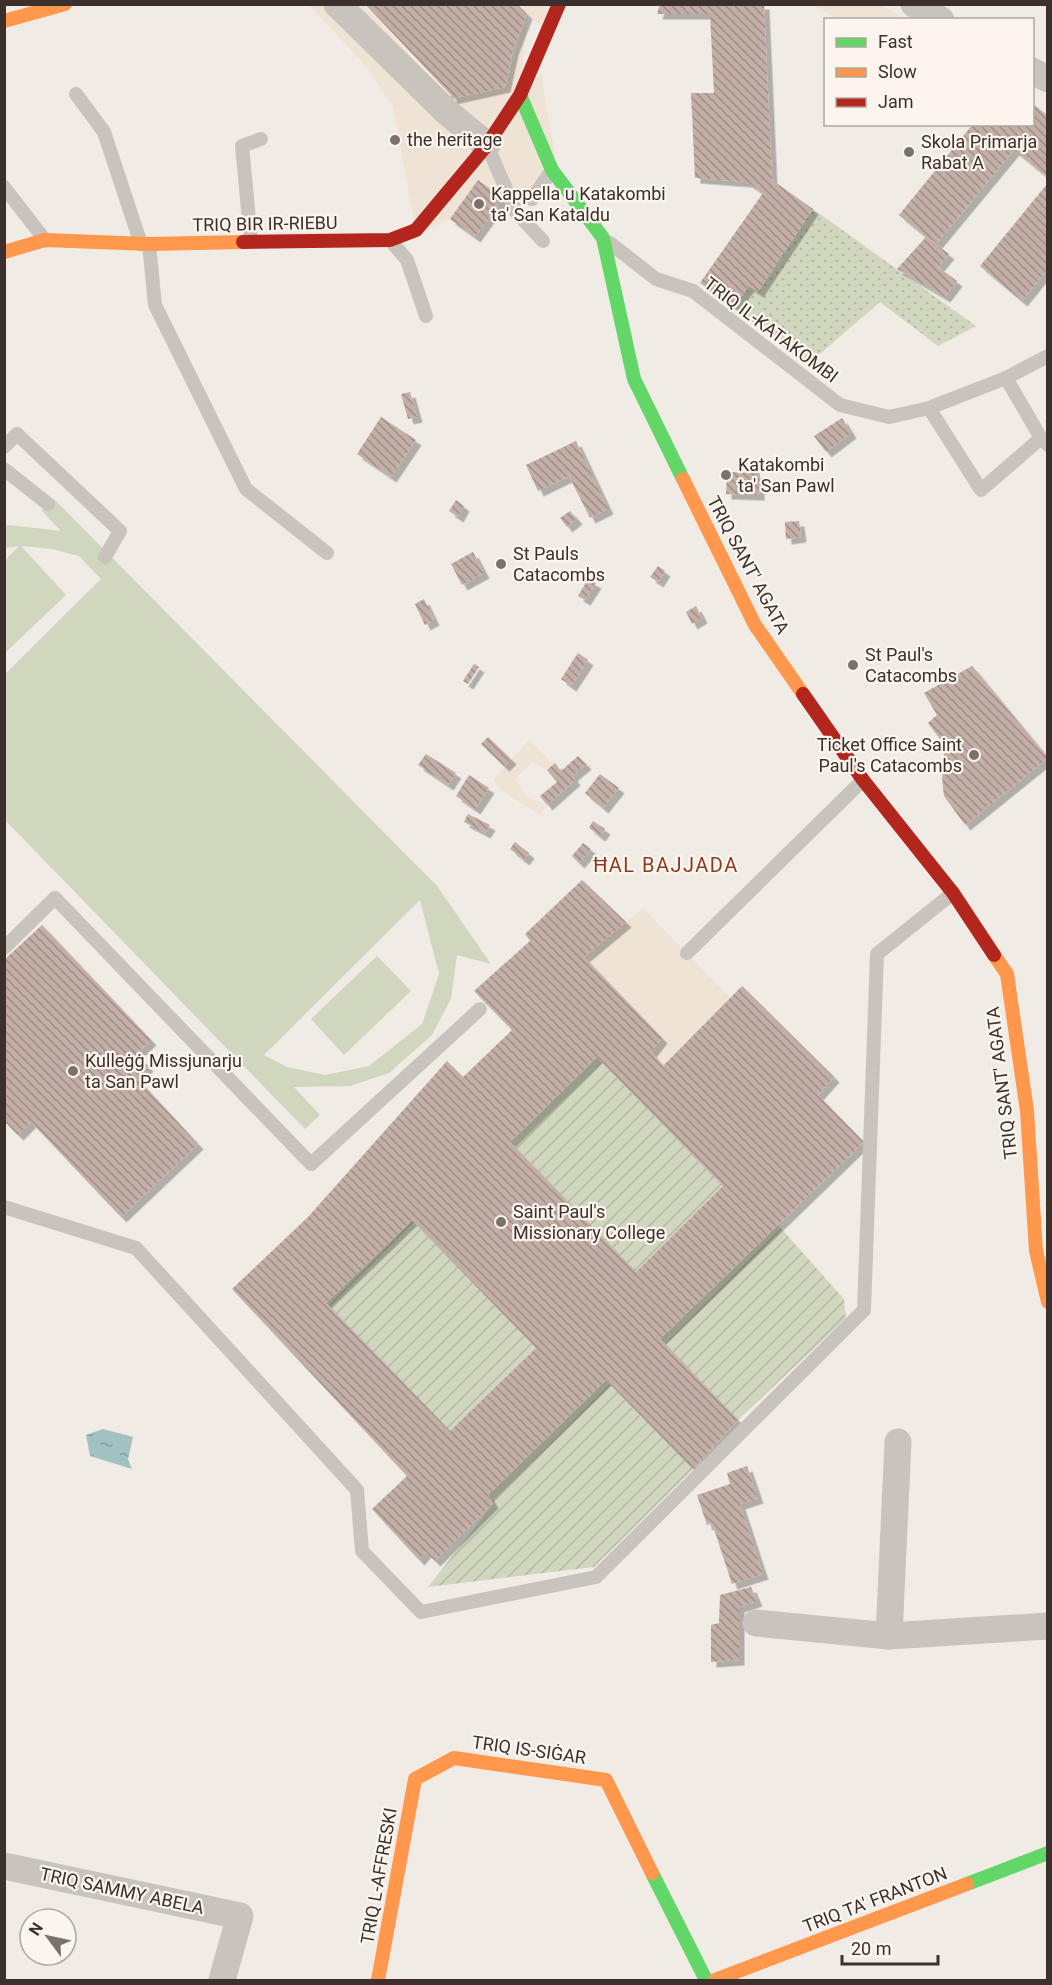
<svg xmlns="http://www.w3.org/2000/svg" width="1052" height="1985" font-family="Roboto,sans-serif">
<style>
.grass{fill:url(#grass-dots)}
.garden{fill:url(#garden-furrows)}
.pitch{fill:#d1d6bf;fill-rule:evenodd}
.plaza{fill:#eee3d5}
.water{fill:url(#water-ripples)}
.building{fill:url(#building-back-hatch);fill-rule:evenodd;filter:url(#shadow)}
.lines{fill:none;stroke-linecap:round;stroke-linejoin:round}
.lane{stroke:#c9c3be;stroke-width:14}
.street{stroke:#c9c3be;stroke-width:27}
.fast{stroke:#63d668;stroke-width:14}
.slow{stroke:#ff974d;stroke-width:14}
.jam{stroke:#b3261e;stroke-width:14}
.poi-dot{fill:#7a716c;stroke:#fbf5ee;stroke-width:2}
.labels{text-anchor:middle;stroke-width:4.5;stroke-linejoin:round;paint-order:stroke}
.poi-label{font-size:18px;fill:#3b302b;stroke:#fbf5ee;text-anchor:start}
.street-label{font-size:18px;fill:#3b302b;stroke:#fbf5ee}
.neighbourhood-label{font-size:20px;letter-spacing:1.5px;fill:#8c3b22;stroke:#fbf5ee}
</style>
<defs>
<pattern id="grass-dots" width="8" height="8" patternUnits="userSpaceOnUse" patternTransform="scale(1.5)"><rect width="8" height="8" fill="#d1d6bf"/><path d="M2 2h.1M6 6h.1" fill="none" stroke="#b4b8a4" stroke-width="1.8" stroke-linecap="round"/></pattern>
<pattern id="garden-furrows" width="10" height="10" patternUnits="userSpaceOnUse" patternTransform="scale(1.5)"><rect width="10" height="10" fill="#d1d6bf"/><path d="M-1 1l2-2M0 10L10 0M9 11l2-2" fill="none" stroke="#b4b8a4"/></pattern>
<pattern id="water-ripples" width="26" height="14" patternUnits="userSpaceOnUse" patternTransform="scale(1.5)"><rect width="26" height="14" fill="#a1c2c1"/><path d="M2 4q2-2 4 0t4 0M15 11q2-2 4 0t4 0" fill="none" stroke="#849e9d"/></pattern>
<pattern id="building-back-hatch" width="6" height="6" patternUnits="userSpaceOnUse" patternTransform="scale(1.5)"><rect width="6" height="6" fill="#c3afa7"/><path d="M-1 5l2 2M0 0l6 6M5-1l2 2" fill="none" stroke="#a08f88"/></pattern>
<filter id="shadow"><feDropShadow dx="5.5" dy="5.5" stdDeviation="0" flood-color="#0004"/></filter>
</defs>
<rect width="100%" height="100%" fill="#f0ebe5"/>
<polygon class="grass" points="813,209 976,326 938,346 880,302 807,365 734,307 749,286 758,291"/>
<g class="garden">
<polygon points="597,1057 723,1186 636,1272 510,1142"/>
<polygon points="412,1220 536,1348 450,1431 326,1303"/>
<polygon points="778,1225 844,1299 846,1318 738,1420 660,1339"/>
<polygon points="606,1380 693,1469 594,1567 428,1587 493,1504 488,1495"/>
</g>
<g class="pitch">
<path d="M53,498L437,886L491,964L457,955L451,999L432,1035L389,1073L350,1086L294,1087L320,1115L305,1129L5,820V674L101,579L79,556L52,549L21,546L66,595L5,653V560L19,546L5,548V526L9,525L61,531L42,511ZM420,900L439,974L422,1024L369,1066L325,1075L287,1067L264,1055Z"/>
<polygon points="377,956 411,991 344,1055 311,1019"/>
</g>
<g class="plaza">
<polygon points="309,5 364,5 451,99 505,87 527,14 517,5 559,5 548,32 527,15 520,94 541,74 555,156 532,199 516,212 503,198 478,180 450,219 422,233 416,230 393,107 366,66"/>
<polygon points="812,5 881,5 906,19 838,19"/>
<polygon points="529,740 553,764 547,770 533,762 515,779 526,796 547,806 540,815 502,791 494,779"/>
<polygon points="643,908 730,998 663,1066 651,1052 662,1038 584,957"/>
</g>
<polygon class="water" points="103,1429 133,1437 128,1459 132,1469 90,1456 86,1435"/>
<g class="building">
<polygon points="365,4 517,4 527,14 513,50 505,87 451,99 451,95"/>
<polygon points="660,4 764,4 772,180 813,209 758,292 749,286 734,307 700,283 763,193 747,182 695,178 691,93 714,93 710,14 657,14"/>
<polygon points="1032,103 1047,115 1047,177 1014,150 937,243 928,238 949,254 938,267 957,281 945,297 897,269 926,237 899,215 973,124 1032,124"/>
<polygon points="478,180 503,198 475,237 450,219"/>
<polygon points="1047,184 1047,270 1022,301 980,266"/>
<polygon points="410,392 417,417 408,419 401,394"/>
<polygon points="381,417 416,440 391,477 357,454"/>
<polygon points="842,418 851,433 826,452 814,436"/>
<polygon points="576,441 608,509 590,518 569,476 538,491 526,465"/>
<polygon points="727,472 760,473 759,495 726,494"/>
<polygon points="456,500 464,506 458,517 449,511"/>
<polygon points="570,511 577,519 567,527 560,518"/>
<polygon points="799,521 801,537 786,539 785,522"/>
<polygon points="473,552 484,573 462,585 451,564"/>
<polygon points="658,566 665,571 658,582 650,577"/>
<polygon points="588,579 596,583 585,600 578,596"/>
<polygon points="424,599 434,620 425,625 415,604"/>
<polygon points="696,606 702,618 692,624 686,612"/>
<polygon points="578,653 588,660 571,686 561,679"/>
<polygon points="474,664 479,667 468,684 463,681"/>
<polygon points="972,666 1048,758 965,825 944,796 942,778 945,746 928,723 937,715 924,693"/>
<polygon points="488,737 511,759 504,766 481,744"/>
<polygon points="426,754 456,773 448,785 418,765"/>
<polygon points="578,756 586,764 572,776 575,780 547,805 540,796 557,782 547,770 555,763 561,771"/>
<polygon points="600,774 619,788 603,808 585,793"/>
<polygon points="469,775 489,788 475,809 456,796"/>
<polygon points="468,814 490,825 485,833 464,822"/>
<polygon points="593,821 605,829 600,836 589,828"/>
<polygon points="515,842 529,853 524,860 510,849"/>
<polygon points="583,843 591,849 579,863 572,856"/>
<path d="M582,880L626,922L584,957L662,1038L651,1052L663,1066L742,986L834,1077L818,1095L864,1142L660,1339L738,1420L693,1469L606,1380L488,1495L493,1503L435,1561L426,1552L419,1560L372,1509L407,1476L232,1289L308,1217L447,1061L463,1077L512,1030L474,991L530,941L525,934ZM597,1057L723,1186L636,1272L510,1142ZM412,1220L536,1348L450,1431L326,1303Z"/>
<polygon points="42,925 151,1040 136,1054 148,1066 136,1077 198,1144 121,1217 31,1122 18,1135 4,1121 4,960"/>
<polygon points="747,1466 758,1498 740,1504 763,1574 732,1584 712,1523 707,1525 697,1495 730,1484 727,1473"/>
<polygon points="751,1587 757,1601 739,1607 739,1660 711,1662 711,1625 719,1623 720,1595"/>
</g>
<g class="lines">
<g class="lane">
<polyline points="76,94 104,132 141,244"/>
<polyline points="487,145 516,212 543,241"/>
<polyline points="4,187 45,240"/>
<polyline points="532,199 552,170"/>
<polyline points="390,240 407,260 426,316"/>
<polyline points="251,241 242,146 261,139"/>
<polyline points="610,243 656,279 693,291 840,405 889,417 929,408 1006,378 1048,356"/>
<polyline points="149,244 155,305 246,489 327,553"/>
<polyline points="1006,378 1041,438 1048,445"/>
<polyline points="929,408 981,490 1041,438"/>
<polyline points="4,447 17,434 120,531 105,557"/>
<polyline points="4,469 48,504"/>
<polyline points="4,948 55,898 311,1164 480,1009"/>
<polyline points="687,953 863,780"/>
<polyline points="4,1207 136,1248 357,1490 362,1551 421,1612 596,1577 864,1310 877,954 953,893"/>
</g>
<g class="street">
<polyline points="337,4 448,113 487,145"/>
<polyline points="914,4 941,20"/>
<polyline points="1032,71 1048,79"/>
<polyline points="756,1623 889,1636 1048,1626"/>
<polyline points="889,1636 898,1442"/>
<polyline points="4,1866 240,1916 222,1980"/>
</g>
<g class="fast">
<polyline points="520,95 552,170 603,238 634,379 683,479"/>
<polyline points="652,1873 706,1980"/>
<polyline points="967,1884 1048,1853"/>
</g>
<g class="slow">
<polyline points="4,21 65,4"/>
<polyline points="4,252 45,240 149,244 243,242"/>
<polyline points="683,479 755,625 803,694"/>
<polyline points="994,955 1007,974 1027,1111 1036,1251 1048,1302"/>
<polyline points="378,1980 415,1779 454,1758 606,1780 652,1873"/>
<polyline points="715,1980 967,1884"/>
</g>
<g class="jam">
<polyline points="243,242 390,240 416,230 487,145 520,95 559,4"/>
<polyline points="803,694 863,780 953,893 994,955"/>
</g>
</g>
<g class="poi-dot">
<circle cx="395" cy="140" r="6"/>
<circle cx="909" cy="152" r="6"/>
<circle cx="479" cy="204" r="6"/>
<circle cx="726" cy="475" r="6"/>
<circle cx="501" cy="564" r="6"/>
<circle cx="853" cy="665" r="6"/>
<circle cx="974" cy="755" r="6"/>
<circle cx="73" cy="1071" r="6"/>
<circle cx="501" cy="1222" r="6"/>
</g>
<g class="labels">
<g class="poi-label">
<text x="407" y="146">the heritage</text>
<text x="921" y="148">Skola Primarja<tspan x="921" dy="21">Rabat A</tspan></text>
<text x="491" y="200">Kappella u Katakombi<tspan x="491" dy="21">ta' San Kataldu</tspan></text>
<text x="738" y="471">Katakombi<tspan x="738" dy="21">ta' San Pawl</tspan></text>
<text x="513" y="560">St Pauls<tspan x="513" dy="21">Catacombs</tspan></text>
<text x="865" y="661">St Paul's<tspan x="865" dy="21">Catacombs</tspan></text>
<text x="962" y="751" text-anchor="end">Ticket Office Saint<tspan x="962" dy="21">Paul's Catacombs</tspan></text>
<text x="85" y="1067">Kulleġġ Missjunarju<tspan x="85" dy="21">ta San Pawl</tspan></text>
<text x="513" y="1218">Saint Paul's<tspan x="513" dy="21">Missionary College</tspan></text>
</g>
<g class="street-label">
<text transform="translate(265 224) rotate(-1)" y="6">TRIQ BIR IR-RIEBU</text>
<text transform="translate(771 330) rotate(37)" y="6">TRIQ IL-KATAKOMBI</text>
<text transform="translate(748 565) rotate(62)" y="6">TRIQ SANT' AGATA</text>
<text transform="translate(1002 1083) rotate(-97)" y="6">TRIQ SANT' AGATA</text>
<text transform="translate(529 1750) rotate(8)" y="6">TRIQ IS-SIĠAR</text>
<text transform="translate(379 1876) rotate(-80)" y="6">TRIQ L-AFFRESKI</text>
<text transform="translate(122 1891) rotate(12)" y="6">TRIQ SAMMY ABELA</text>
<text transform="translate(875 1900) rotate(-21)" y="6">TRIQ TA' FRANTON</text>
</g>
<g class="neighbourhood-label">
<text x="666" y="872">ĦAL BAJJADA</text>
</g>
</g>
<rect width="1052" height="1985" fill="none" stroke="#3b302b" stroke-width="12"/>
<rect x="824" y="18" width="210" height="108" fill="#fbf5ee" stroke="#aea6a0" stroke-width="1.5"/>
<rect x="836" y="38" width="30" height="9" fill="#63d668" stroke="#aea6a0" stroke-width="1.5"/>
<text x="878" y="48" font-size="18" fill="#3b302b">Fast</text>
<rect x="836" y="68" width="30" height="9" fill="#ff974d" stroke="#aea6a0" stroke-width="1.5"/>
<text x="878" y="78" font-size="18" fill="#3b302b">Slow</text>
<rect x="836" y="98" width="30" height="9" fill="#b3261e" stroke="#aea6a0" stroke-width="1.5"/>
<text x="878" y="108" font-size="18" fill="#3b302b">Jam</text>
<g transform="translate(48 1937) rotate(303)"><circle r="28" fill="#fbf5ee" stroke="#aea6a0" stroke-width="1.5"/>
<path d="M0-4.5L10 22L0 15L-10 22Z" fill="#7a716c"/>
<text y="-9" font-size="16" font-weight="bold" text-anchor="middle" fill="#3b302b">N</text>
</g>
<path d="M842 1955v9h96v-9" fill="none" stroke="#3b302b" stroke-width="3"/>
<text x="851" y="1955" font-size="18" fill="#3b302b" stroke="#fbf5ee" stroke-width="4.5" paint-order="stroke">20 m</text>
</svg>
